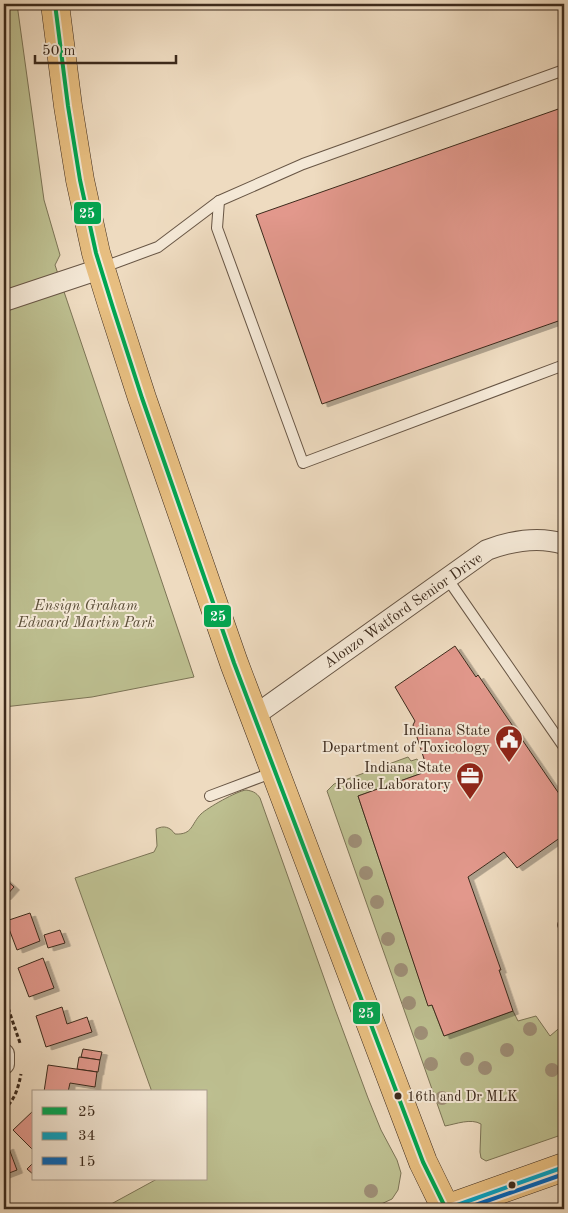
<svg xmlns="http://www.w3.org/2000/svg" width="568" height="1213" font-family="'Old Standard TT',serif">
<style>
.green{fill:#bdbf90;stroke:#7c7456}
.building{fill:#e2988c;stroke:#3c2a1c;filter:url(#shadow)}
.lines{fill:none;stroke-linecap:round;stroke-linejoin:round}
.lane-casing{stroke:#685645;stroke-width:12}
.street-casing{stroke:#685645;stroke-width:22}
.primary-casing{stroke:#3c2a1c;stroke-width:29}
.path{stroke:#3c2a1c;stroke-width:3;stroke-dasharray:4 2.5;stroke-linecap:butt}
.lane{stroke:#f4e8d6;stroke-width:10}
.street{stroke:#f4e8d6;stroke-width:20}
.primary{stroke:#e7be80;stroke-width:28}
.bus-1-casing{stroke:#f4e8d6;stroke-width:8}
.bus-2-casing{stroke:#f4e8d6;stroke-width:8}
.bus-3-casing{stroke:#f4e8d6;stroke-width:8}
.bus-1{stroke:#00a651;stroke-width:4}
.bus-2{stroke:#03a3c5;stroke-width:4}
.bus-3{stroke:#0065bd;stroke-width:4}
.tree{fill:#9e8e76}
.bus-dot{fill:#3c2a1c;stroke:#f4e8d6;stroke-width:2}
.labels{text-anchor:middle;stroke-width:4;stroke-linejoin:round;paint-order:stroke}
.bus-label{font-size:14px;fill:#3c2a1c;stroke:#f4e8d6;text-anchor:start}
.park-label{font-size:15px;font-style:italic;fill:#5c4f39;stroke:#f4e8d6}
.street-label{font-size:15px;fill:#3c2a1c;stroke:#f4e8d6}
.poi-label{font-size:15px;fill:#3c2a1c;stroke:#f4e8d6;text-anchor:end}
.line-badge{stroke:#f4e8d6;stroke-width:2}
.badge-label{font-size:14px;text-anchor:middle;font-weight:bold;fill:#fff}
</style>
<defs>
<filter id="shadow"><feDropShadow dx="5.5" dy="3" stdDeviation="0" flood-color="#0004"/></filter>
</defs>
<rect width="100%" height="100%" fill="#eedbc0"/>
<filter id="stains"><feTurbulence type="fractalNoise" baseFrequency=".004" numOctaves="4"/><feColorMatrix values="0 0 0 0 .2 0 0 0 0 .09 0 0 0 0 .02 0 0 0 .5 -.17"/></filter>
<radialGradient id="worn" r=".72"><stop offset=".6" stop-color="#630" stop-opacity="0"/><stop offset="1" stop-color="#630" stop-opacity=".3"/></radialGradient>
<g class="green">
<polygon points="4,4 17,4 44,200 60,255 55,265 194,677 92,697 4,707"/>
<path d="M408,757L411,761L417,759L420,764L425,763L428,771L358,796L428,1005H432L444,1036L513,1011L518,1021L536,1016L550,1036L564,1024V1134L486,1161L481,1158L480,1152L481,1124C471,1118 456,1124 445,1126L327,791L334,784Z"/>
<path d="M246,790C252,791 256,792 260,798L335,1009L368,1098L381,1130L397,1160L401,1173L398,1190L392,1199L379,1205L366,1209H102L157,1179H206V1092H152L75,878L154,852L157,846L156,829C164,825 170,827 175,834C193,835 191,824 201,814C207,808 237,791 246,790Z"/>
</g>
<g class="building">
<polygon points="564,107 564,319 322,404 256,215"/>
<polygon points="455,646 476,677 478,675 564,801 564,835 517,868 504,852 468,877 501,970 499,970 513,1011 444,1036 432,1005 428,1006 358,796 428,771 413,725 415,721 395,687"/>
<polygon points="4,878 14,887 5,897 4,895"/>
<polygon points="30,913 40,941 17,950 6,921"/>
<polygon points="60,930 65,943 48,948 44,935"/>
<polygon points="43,958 54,988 29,997 18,968"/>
<polygon points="62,1007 67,1024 87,1017 92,1032 46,1047 36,1016"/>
<polygon points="83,1049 102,1052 100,1060 81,1057"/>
<polygon points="79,1057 100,1060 98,1072 77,1069"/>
<polygon points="48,1065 97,1072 95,1087 70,1083 68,1092 44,1092"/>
<polygon points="34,1110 34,1149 33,1150 13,1130"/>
<polygon points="8,1146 17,1170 4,1175 4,1148"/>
<polygon points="34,1162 34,1175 27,1169"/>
</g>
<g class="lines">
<g class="lane-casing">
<g id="lane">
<polyline points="219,201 217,228 303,463 564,365"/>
<polyline points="101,268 158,247 219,201 303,164 564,70"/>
<polyline points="447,578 564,747"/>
<polyline points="210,796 274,772"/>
<polyline points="563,925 564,924"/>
</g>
</g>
<g class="street-casing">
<g id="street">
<polyline points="4,301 100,269"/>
<path d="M254,716L487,550C511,541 539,536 564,544"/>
<polyline points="4,1054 4,1064"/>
</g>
</g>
<g class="primary-casing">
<g id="primary">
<polyline points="55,4 68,106 80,180 96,253 113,308 142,398 234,663 423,1162 446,1209"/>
<polyline points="446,1209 564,1167"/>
</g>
</g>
<g class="path">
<polyline points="4,996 20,1043"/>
<path d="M4,1110C15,1099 18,1089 21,1074"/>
</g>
<use href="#lane" class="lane"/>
<use href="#street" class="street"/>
<use href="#primary" class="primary"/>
<g class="bus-1-casing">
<polyline id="bus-1" points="55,4 68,106 80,180 96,253 113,308 142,398 234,663 423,1162 446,1209"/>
</g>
<g class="bus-2-casing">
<polyline id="bus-2" points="446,1209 564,1167"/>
</g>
<g class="bus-3-casing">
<polyline id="bus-3" points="464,1209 564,1174"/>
</g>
<use href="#bus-1" class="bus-1"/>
<use href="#bus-2" class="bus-2"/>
<use href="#bus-3" class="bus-3"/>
</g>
<g class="tree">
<circle cx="355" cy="841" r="7"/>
<circle cx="366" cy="873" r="7"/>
<circle cx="377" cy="902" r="7"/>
<circle cx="388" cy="939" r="7"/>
<circle cx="401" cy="970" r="7"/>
<circle cx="409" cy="1003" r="7"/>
<circle cx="530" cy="1029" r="7"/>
<circle cx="421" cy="1033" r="7"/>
<circle cx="507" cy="1050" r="7"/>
<circle cx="467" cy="1059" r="7"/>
<circle cx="431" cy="1064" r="7"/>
<circle cx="485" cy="1068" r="7"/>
<circle cx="552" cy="1070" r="7"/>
<circle cx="442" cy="1098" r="7"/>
<circle cx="371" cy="1191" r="7"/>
</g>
<defs>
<g id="civic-pin" transform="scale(1.4375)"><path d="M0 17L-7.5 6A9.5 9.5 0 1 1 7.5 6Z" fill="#8f2418" stroke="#f4e8d6"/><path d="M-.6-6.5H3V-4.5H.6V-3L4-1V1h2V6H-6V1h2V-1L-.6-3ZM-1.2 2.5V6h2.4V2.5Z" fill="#fff"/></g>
<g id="office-pin" transform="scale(1.4375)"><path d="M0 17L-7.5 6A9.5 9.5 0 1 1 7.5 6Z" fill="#8f2418" stroke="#f4e8d6"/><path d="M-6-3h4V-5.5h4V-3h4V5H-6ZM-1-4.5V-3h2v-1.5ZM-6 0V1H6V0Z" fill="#fff"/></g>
</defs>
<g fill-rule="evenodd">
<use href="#civic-pin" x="509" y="739"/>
<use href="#office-pin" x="470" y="776"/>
</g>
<g class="bus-dot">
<circle cx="398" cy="1096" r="4.5"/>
<circle cx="512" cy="1185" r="4.5"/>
</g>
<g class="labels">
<g class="bus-label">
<text x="407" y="1101">16th and Dr MLK</text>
</g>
<g class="park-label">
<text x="86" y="610">Ensign Graham<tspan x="86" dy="17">Edward Martin Park</tspan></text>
</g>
<g class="street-label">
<text transform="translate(403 610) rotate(-35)" y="5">Alonzo Watford Senior Drive</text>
</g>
<g class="poi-label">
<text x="490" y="735">Indiana State<tspan x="490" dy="17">Department of Toxicology</tspan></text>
<text x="451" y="772">Indiana State<tspan x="451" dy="17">Police Laboratory</tspan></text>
</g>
</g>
<g class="line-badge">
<rect x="73" y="201" width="29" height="24" rx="5" fill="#00a651"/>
<rect x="203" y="604" width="29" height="24" rx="5" fill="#00a651"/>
<rect x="352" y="1001" width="29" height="24" rx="5" fill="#00a651"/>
</g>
<g class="badge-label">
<text x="87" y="218">25</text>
<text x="218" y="621">25</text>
<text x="366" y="1018">25</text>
</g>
<rect width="568" height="1213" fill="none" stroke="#eedbc0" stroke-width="20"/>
<rect x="5" y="5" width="558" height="1203" fill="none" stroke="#3c2a1c" stroke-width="2.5"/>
<rect x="10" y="10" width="548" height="1193" fill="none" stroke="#3c2a1c"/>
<rect x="32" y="1090" width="175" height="90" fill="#f4e8d6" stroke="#aa9c8c"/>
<rect x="42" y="1107" width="25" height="8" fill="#00a651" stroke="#aa9c8c"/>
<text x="78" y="1116" font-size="15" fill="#3c2a1c">25</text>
<rect x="42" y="1132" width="25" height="8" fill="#03a3c5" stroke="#aa9c8c"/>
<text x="78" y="1140" font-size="15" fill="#3c2a1c">34</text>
<rect x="42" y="1157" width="25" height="8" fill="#0065bd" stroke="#aa9c8c"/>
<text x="78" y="1166" font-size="15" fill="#3c2a1c">15</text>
<path d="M35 55v8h141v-8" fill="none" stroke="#3c2a1c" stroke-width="2.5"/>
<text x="42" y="55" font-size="15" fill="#3c2a1c" stroke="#f4e8d6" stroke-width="4" paint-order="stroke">50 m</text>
<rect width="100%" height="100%" filter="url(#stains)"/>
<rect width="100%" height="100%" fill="url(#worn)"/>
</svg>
